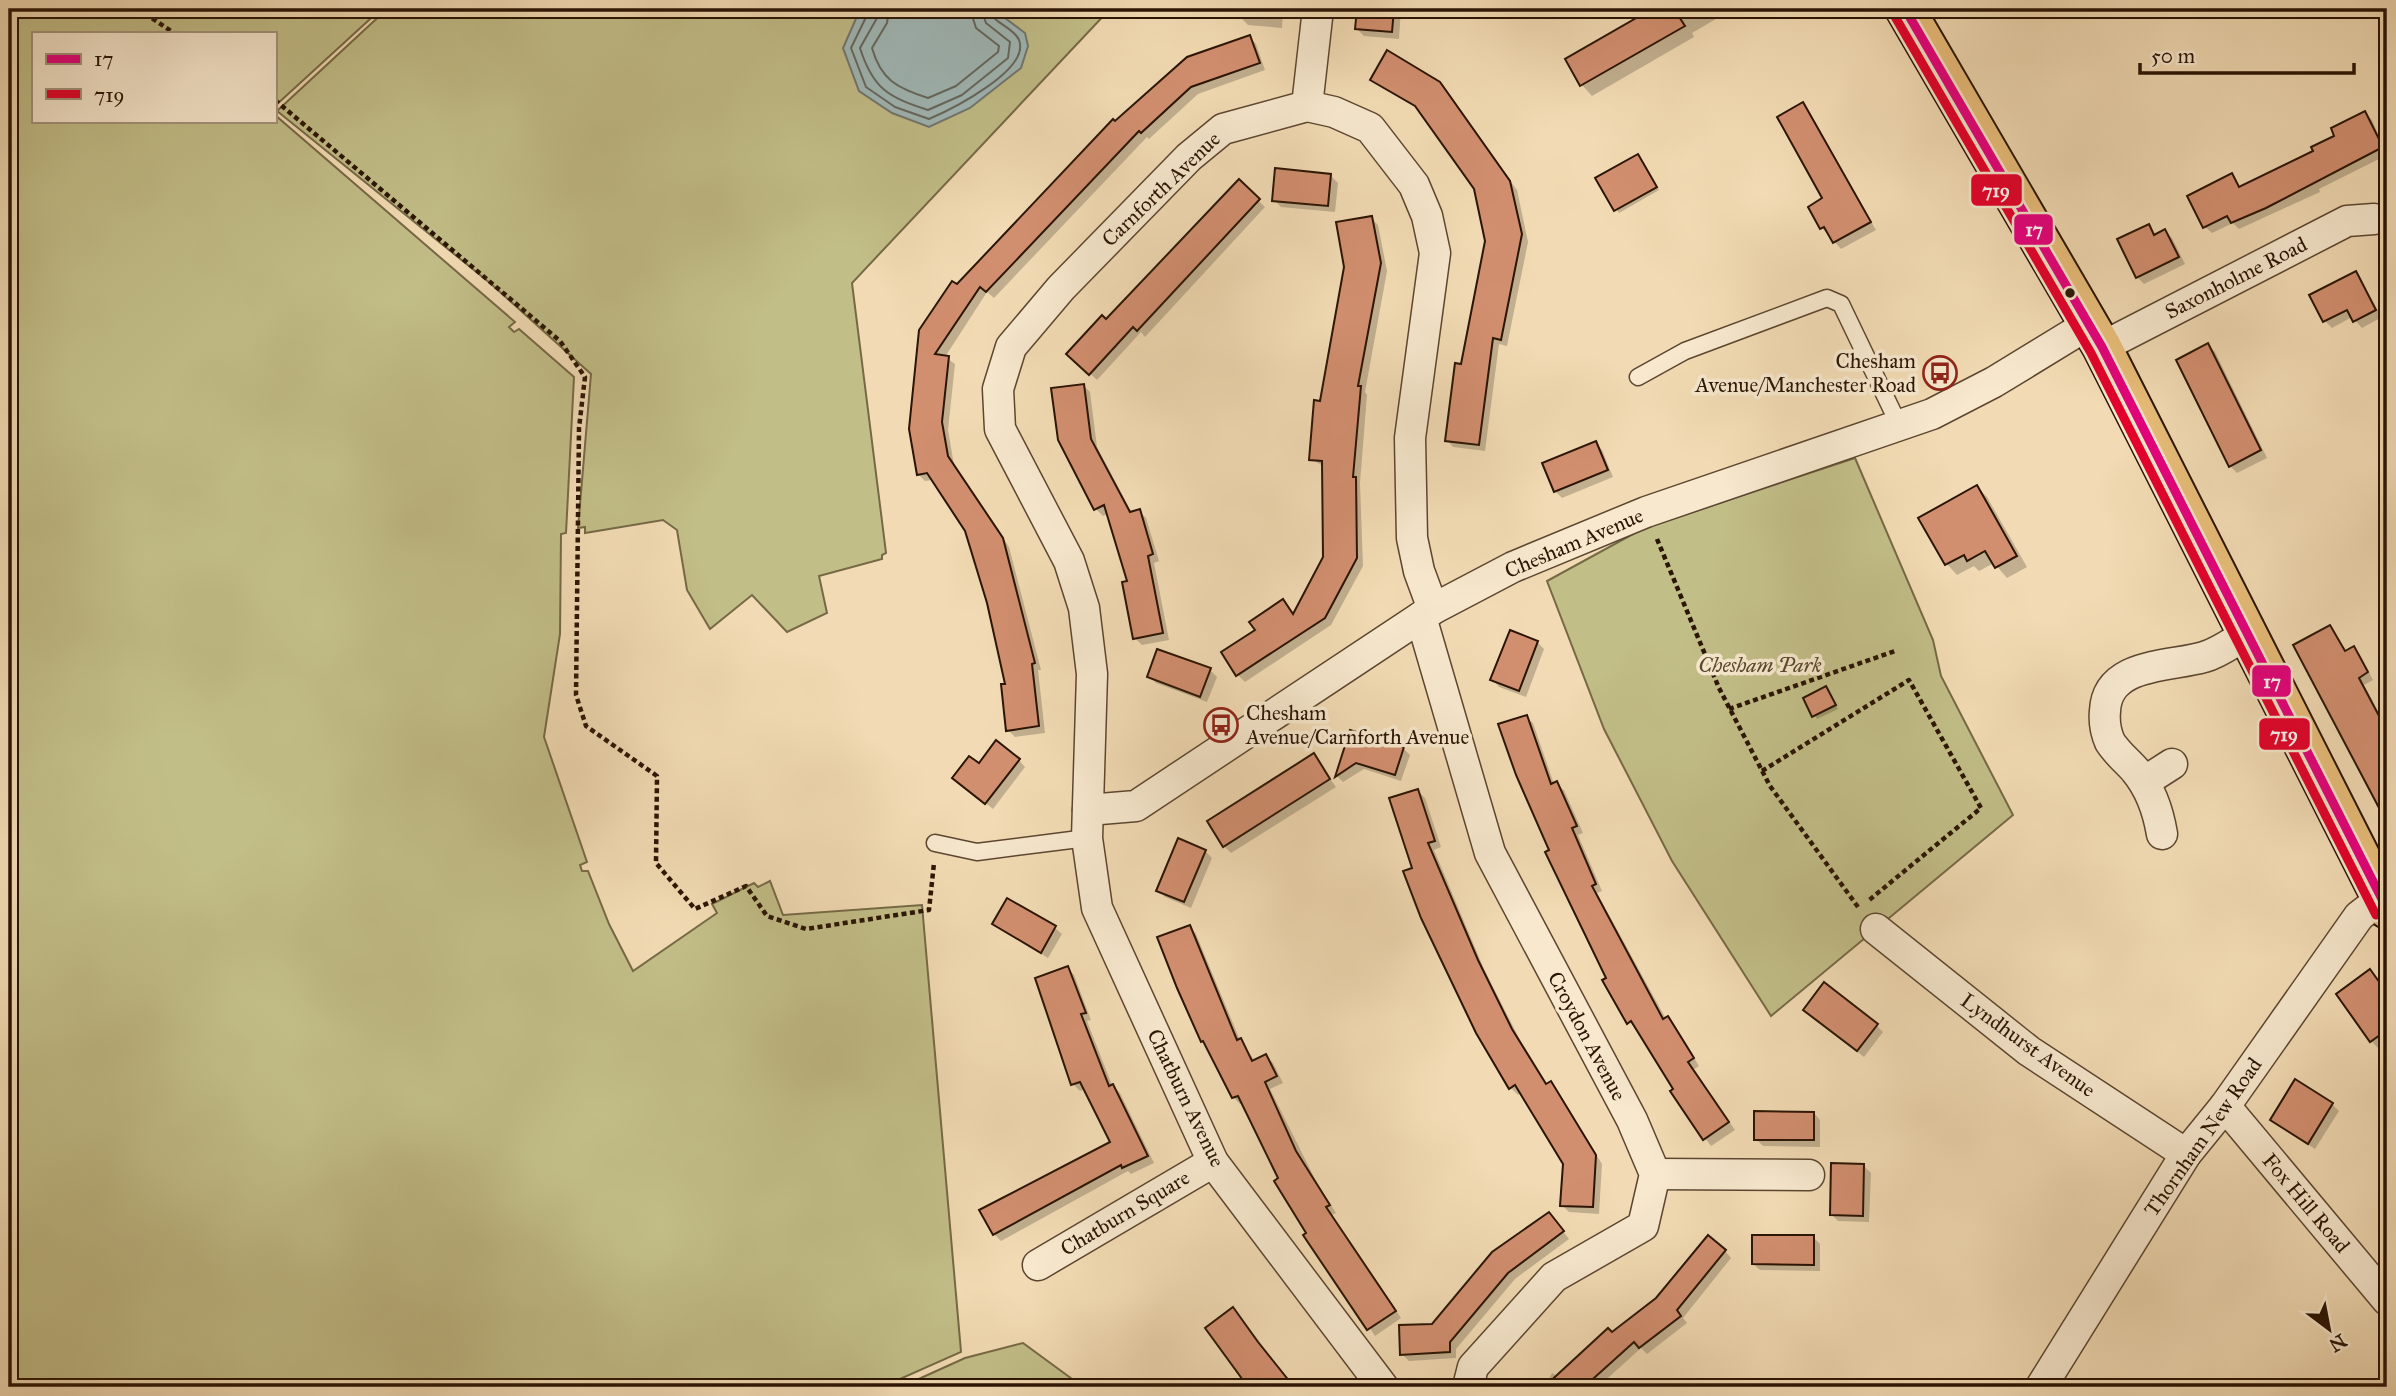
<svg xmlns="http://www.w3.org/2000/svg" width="2396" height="1396" font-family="'IM FELL Great Primer',serif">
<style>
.green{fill:#c2be88;stroke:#766946;stroke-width:2}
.water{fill:#9fb8b8;stroke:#707670;stroke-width:2}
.shadow{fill:#0003}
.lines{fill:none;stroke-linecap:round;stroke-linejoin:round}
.shore{stroke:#64665e;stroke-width:2}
.building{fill:#d28f70;stroke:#2a1404;stroke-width:2}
.lane-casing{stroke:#5c4630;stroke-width:19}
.street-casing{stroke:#5c4630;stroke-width:33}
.primary-casing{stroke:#2a1404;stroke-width:42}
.path{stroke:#2a1404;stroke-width:4.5;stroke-dasharray:5 3.5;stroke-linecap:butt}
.lane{stroke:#f7e8ce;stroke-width:16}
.street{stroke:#f7e8ce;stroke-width:30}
.primary{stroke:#e9be7a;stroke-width:38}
.bus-1-casing{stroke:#f7e8ce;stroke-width:14}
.bus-2-casing{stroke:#f7e8ce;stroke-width:14}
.bus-1{stroke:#e5007d;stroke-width:9}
.bus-2{stroke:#e4002b;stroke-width:9}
.bus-dot{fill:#2a1404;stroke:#f7e8ce;stroke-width:2.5}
.labels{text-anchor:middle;stroke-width:7;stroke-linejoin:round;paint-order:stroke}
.street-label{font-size:21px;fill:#2a1404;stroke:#f7e8ce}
.poi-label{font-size:21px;fill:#2a1404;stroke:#f7e8ce;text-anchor:end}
.park-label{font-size:21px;font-style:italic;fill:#58472c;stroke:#f7e8ce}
.line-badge{stroke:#f7e8ce;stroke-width:2.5}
.badge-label{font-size:19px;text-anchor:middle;font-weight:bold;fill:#fff}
</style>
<rect width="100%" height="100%" fill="#f2dbb4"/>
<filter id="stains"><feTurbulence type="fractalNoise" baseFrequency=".00286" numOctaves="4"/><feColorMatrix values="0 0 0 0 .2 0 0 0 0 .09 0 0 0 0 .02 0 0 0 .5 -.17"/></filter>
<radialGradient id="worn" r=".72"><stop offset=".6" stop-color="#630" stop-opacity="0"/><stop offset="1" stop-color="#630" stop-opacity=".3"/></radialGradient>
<g class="green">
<polygon points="9,9 381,9 275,106 275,33 33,33 33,121 275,121 275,115 515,322 509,327 514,332 519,329 574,377 566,533 561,534 560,634 544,737 587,862 580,865 582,871 588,871 609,924 633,971 717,913 712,904 754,883 758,887 770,881 783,915 922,905 961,1352 882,1387 9,1387"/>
<polygon points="387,9 1110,9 852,283 886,553 882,555 882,559 819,576 827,613 787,632 752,595 710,629 687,590 677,530 663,520 585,533 585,527 578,528 591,374 490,283 277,111"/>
<polygon points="1855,458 1933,640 1941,676 2013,815 1771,1016 1672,861 1604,729 1547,581 1644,528"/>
<polygon points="1023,1343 1083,1387 901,1387 965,1358"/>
</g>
<polygon class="water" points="868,9 993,9 1025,33 1028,46 1021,68 970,108 929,127 892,113 859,91 843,48 858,14"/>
<g class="shadow">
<polygon points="1242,9 1283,9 1282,28 1248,25 1241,18"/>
<polygon points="1359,9 1401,9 1399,39 1364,36 1357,29"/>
<polygon points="1655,9 1733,9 1692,33 1694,37 1592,96 1582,85 1567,59"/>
<polygon points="1249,37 1256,44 1265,70 1198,94 1149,139 1147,137 994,298 987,292 945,357 955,364 948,430 954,465 1009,547 1041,670 1038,670 1045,733 1015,737 1008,730 1007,685 988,602 966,530 933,480 925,481 918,474 921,331 957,287 1115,124"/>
<polygon points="1372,79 1439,83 1517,190 1528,242 1507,346 1499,344 1485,451 1453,447 1447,440 1487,241 1475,188 1420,110"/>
<polygon points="1802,105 1876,230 1841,249 1822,228 1824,199"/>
<polygon points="2365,114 2372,120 2387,155 2319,189 2320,192 2239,229 2233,223 2212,233 2205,227 2232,176 2241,188 2316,152"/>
<polygon points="1638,156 1659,190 1619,213 1598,179"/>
<polygon points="1331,176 1338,183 1335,212 1281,207 1274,200"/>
<polygon points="1239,182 1265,207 1145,337 1141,332 1097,380 1069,354 1106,321"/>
<polygon points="1371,218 1378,225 1387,271 1365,392 1367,395 1360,483 1363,566 1331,625 1245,682 1238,675 1257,630 1282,601 1294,615 1325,557 1323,466 1311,459 1322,403"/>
<polygon points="2148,226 2156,235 2165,231 2172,238 2185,264 2144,284 2137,277"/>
<polygon points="2356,273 2382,317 2362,328 2352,317 2332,328 2325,321"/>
<polygon points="2387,289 2387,304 2381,292"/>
<polygon points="2208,345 2215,352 2267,458 2237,473 2230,466"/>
<polygon points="1083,385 1090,392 1097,447 1132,513 1139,511 1146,518 1159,561 1154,563 1169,640 1142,645 1135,638 1129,582 1109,513 1103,516 1096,509"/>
<polygon points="1595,443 1602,450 1613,477 1562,498 1555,491"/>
<polygon points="1977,487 1987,497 2027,567 2007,578 1994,563 1979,571 1974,566 1957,575 1947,564 1921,519"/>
<polygon points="2330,627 2347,652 2353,648 2360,655 2373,680 2364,685 2387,728 2387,818 2296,645"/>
<polygon points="1537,642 1544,649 1526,697 1499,687 1493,680"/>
<polygon points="1210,670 1217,677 1207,702 1156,683 1149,676"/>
<polygon points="1826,688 1838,709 1817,719 1805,698"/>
<polygon points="1526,717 1533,723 1554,784 1564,790 1583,833 1578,835 1602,891 1597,893 1666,1019 1674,1025 1699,1066 1693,1070 1735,1130 1711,1146 1672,1092 1675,1090 1637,1028 1629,1022 1551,851"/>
<polygon points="1351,732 1403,748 1410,755 1401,781 1364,769 1343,782 1337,776"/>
<polygon points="1314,756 1336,787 1231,853 1224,846"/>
<polygon points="1019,760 1025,767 993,809 954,778 979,766"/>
<polygon points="1418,791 1425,798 1441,847 1434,850 1484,969 1519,1038 1548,1085 1550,1084 1557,1090 1602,1164 1599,1214 1569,1212 1562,1205 1564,1163 1521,1092 1518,1095 1511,1088 1414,869"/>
<polygon points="1205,851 1212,858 1191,908 1165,897 1158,890"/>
<polygon points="994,924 1055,928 1062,934 1048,958"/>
<polygon points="1189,927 1196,934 1240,1040 1255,1061 1266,1056 1273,1063 1283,1083 1270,1089 1315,1179 1336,1213 1332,1215 1401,1318 1375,1336 1308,1234 1243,1103 1240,1104 1233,1097"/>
<polygon points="1067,968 1074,975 1091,1020 1087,1021 1112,1085 1120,1093 1154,1163 1131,1174 1128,1171 1001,1241 994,1234 1112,1143 1086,1089 1080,1091 1073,1084"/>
<polygon points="2370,972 2387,993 2387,1041 2378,1048 2371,1041"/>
<polygon points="1805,1010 1876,1025 1883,1032 1864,1057"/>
<polygon points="2332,1104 2339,1111 2315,1149 2272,1120"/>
<polygon points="1814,1113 1820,1120 1820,1147 1763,1146 1756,1139"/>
<polygon points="1864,1166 1871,1173 1869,1222 1838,1221 1831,1214"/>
<polygon points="1555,1221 1569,1239 1515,1279 1456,1349 1456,1358 1409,1361 1402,1354"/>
<polygon points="1813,1237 1820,1244 1820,1271 1760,1270 1753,1264"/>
<polygon points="1725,1251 1731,1258 1683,1318 1687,1323 1647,1354 1641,1348 1598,1387 1572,1364"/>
<polygon points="1233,1309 1240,1316 1294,1387 1250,1387 1207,1328"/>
<polygon points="1552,1373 1572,1384 1576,1387 1545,1387"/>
</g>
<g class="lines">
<g class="shore">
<path d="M870,9L851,48L866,87L895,107L929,119C950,110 1031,70 1019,40C1013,26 992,24 990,9"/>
<path d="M879,9L877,18L860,48C873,89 888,97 928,110L962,95L1008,58L1010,42L986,23L981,9"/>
<path d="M889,9L887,23L872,48C881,80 897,88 928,98L956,86L998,52L999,46L976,28L970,9"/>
</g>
</g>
<g class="building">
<polygon points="1357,9 1394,9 1392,32 1355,29"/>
<polygon points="1652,9 1674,9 1685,26 1580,86 1565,59"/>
<polygon points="1250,35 1260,63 1191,87 1141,133 1139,131 986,292 980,287 935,354 949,356 942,422 948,456 1003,538 1035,663 1032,664 1039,726 1006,731 1001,684 1005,684 987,603 965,531 927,473 917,475 909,429 919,330 952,281 957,284 1113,119 1115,121 1187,57"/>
<polygon points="1387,50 1440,82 1510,181 1522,234 1501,340 1493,338 1479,445 1445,441 1455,363 1461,364 1485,241 1474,189 1415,106 1370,80"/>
<polygon points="1803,102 1871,222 1833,243 1824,227 1820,229 1808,207 1822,198 1777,117"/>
<polygon points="2365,111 2383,147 2266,208 2231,223 2227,216 2203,228 2187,196 2232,173 2239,187 2313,151 2311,147 2334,136 2331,128"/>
<polygon points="1638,154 1657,187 1614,211 1595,178"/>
<polygon points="1275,168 1331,174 1328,206 1272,201"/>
<polygon points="1239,179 1260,199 1137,331 1133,327 1089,375 1066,354 1102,315 1106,319"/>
<polygon points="1372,216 1381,263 1358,386 1361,386 1353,477 1356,477 1357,558 1325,618 1236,676 1221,652 1255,630 1249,622 1283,599 1293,614 1323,557 1322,461 1309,460 1314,400 1320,401 1344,267 1336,222"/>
<polygon points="2149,224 2154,235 2165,229 2179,257 2136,278 2117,239"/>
<polygon points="2356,271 2376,310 2353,322 2347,310 2323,322 2309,295"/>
<polygon points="2208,343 2261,450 2229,467 2176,360"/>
<polygon points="1084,384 1091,439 1130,512 1140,509 1153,554 1148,556 1163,633 1133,639 1122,582 1127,581 1104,505 1094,510 1058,440 1051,388"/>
<polygon points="1596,441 1608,470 1554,492 1542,463"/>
<polygon points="1977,485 2017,556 1995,568 1985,551 1967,561 1964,555 1945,565 1918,518"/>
<polygon points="2330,625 2345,651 2354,646 2368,672 2359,678 2387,731 2387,823 2293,645"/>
<polygon points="1510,630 1538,641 1519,691 1490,680"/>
<polygon points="1157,649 1211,668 1200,697 1147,677"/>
<polygon points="1826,686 1836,705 1812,717 1803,698"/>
<polygon points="1527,715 1551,784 1557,781 1577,826 1572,828 1596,884 1592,886 1663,1019 1668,1016 1694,1058 1688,1062 1729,1122 1703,1140 1670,1091 1673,1089 1631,1021 1627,1024 1602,980 1606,978 1545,852 1549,850 1516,775 1498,724"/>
<polygon points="1350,730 1404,747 1395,775 1356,763 1335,777"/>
<polygon points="996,740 1020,759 985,804 952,778 969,756 979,763"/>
<polygon points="1314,753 1330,779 1223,847 1207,821"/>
<polygon points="1418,789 1435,841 1428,843 1478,960 1512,1029 1546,1084 1551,1081 1596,1155 1593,1207 1560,1206 1563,1164 1515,1085 1509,1089 1476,1033 1421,918 1403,871 1412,868 1389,798"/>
<polygon points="1178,838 1206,850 1184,902 1156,891"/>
<polygon points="1007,898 1056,926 1041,953 992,924"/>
<polygon points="1190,925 1237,1040 1241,1038 1252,1061 1266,1054 1277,1076 1265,1082 1296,1151 1330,1205 1326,1207 1396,1311 1367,1330 1303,1235 1306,1233 1274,1181 1278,1178 1238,1096 1232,1098 1203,1041 1201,1042 1177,988 1157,937"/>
<polygon points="1068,966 1086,1013 1081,1014 1109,1086 1113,1084 1148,1156 1122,1168 1121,1165 993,1235 979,1210 1110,1142 1080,1082 1071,1085 1035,978"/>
<polygon points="2370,969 2387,993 2387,1030 2370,1042 2336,994"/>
<polygon points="1824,982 1878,1024 1857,1051 1803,1010"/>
<polygon points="2295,1079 2333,1103 2308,1144 2270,1120"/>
<polygon points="1754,1111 1814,1112 1814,1140 1754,1140"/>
<polygon points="1831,1163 1864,1164 1863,1216 1830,1215"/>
<polygon points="1549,1212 1564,1231 1508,1273 1450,1342 1450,1352 1400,1355 1399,1325 1432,1324 1492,1252"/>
<polygon points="1708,1235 1726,1250 1677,1310 1681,1316 1639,1348 1634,1342 1584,1387 1544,1387 1608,1328 1612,1332 1656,1298"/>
<polygon points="1752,1235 1814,1235 1814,1265 1752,1264"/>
<polygon points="1233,1307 1258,1342 1294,1387 1248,1387 1205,1328"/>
</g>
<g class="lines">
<g class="lane-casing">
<g id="lane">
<polyline points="1638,377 1685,351 1827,298 1841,304 1900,427"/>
<polyline points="935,843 977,852 1087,838"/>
</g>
</g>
<g class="street-casing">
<g id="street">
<polyline points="1307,106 1318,9"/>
<polyline points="2102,347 2347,221 2374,219"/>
<polyline points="1421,617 1490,853 1632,1120 1655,1174 1643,1226 1554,1277 1473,1367 1468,1387"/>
<polyline points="2144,782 2172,764"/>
<polyline points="1088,810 1136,806 1433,609 1513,567 1646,512 1932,414 1994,382 2089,324"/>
<path d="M2162,834C2158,810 2151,789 2135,770C2127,761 2117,753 2110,742C2106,733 2104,721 2105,711C2107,662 2171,667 2204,657C2219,653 2233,642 2247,634"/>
<polyline points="1876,929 2029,1051 2186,1154"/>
<polyline points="2225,1106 2387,1300"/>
<polyline points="1655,1174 1809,1175"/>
<polyline points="1038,1265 1213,1162"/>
<polyline points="1383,1387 1213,1162 1097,908 1087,838 1092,674 1084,608 1069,561 1000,429 998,389 1011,347 1061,288 1189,157 1223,129 1307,106 1334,112 1370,128 1414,185 1427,216 1435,253 1410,438 1412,538 1419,571 1433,609"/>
<polyline points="2041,1387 2186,1154 2225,1106 2359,916 2381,899"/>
</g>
</g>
<g class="primary-casing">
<polyline id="primary" points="1905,9 2102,347 2387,909"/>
</g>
<g class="path">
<polyline points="138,9 174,33"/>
<polyline points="275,100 560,341 585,377 579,428 576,695 586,726 657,776 656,863 695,909 746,886 767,916 806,929 929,910 934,863"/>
<polyline points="1657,539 1719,688 1770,786 1858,907"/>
<polyline points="1729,709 1895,651"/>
<polyline points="1762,771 1909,680 1981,808 1868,901"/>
</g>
<use href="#lane" class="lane"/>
<use href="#street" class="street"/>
<use href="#primary" class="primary"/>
<g class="bus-1-casing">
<polyline id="bus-1" points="1905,9 2102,347 2387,909"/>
</g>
<g class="bus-2-casing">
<polyline id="bus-2" points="1894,15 2091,353 2376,915"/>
</g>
<use href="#bus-1" class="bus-1"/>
<use href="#bus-2" class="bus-2"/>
</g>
<defs>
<g id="bus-ring" transform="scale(1.75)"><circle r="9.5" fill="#f7e8ce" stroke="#8f2418" stroke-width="1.5"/><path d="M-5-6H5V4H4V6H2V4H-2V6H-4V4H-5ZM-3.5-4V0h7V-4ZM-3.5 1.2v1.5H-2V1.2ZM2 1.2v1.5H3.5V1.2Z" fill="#8f2418"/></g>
</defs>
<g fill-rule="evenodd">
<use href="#bus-ring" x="1940" y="373"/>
<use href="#bus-ring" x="1221" y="725"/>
</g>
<circle class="bus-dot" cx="2070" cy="293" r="6"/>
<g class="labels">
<g class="street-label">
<text transform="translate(1161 189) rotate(-44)" y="7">Carnforth Avenue</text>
<text transform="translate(2236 278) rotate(-27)" y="7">Saxonholme Road</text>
<text transform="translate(1574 543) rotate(-23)" y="7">Chesham Avenue</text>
<text transform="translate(1587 1036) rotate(62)" y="7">Croydon Avenue</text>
<text transform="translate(2028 1045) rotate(36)" y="7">Lyndhurst Avenue</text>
<text transform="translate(1186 1098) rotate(64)" y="7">Chatburn Avenue</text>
<text transform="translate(2203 1137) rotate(-55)" y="7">Thornham New Road</text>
<text transform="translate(2306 1203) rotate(50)" y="7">Fox Hill Road</text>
<text transform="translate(1125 1213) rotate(-31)" y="7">Chatburn Square</text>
</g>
<g class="poi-label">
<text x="1916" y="368">Chesham<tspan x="1916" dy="24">Avenue/Manchester Road</tspan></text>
<text x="1246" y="720" text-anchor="start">Chesham<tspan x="1246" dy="24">Avenue/Carnforth Avenue</tspan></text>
</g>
<g class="park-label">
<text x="1760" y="672">Chesham Park</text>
</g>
</g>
<g class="line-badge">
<rect x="1970" y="173" width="53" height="34" rx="7" fill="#e4002b"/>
<rect x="2013" y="213" width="41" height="33" rx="7" fill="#e5007d"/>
<rect x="2251" y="664" width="41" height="34" rx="7" fill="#e5007d"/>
<rect x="2258" y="717" width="53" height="34" rx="7" fill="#e4002b"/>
</g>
<g class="badge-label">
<text x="1996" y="197">719</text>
<text x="2034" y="236">17</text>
<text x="2272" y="688">17</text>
<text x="2284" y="741">719</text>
</g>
<rect width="2396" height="1396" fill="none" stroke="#f2dbb4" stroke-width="35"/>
<rect x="10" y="10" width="2375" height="1375" fill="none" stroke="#2a1404" stroke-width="3.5"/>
<rect x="18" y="18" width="2361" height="1361" fill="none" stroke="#2a1404" stroke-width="2"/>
<rect x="32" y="32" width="245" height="91" fill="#f7e8ce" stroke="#a5937d" stroke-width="2"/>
<rect x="46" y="54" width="35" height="10" fill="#e5007d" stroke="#a5937d" stroke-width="2"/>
<text x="94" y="66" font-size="21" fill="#2a1404">17</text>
<rect x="46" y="89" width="35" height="10" fill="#e4002b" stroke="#a5937d" stroke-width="2"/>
<text x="94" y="102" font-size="21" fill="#2a1404">719</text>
<g transform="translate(2329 1329) rotate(148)" stroke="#f7e8ce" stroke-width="5" paint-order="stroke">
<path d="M0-5L12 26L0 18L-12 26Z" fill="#2a1404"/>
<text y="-10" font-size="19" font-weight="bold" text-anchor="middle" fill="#2a1404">N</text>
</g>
<path d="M2140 63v10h214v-10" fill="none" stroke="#2a1404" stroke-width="3.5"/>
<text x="2151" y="63" font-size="21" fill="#2a1404" stroke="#f7e8ce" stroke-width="5" paint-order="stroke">50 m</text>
<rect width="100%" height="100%" filter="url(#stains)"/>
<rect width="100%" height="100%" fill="url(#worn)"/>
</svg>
